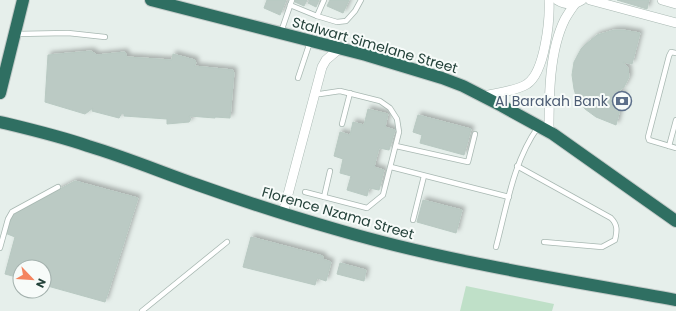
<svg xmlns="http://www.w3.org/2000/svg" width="676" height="311" font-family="Poppins,sans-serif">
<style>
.green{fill:#bfe0c8}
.building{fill:#bbcac4;stroke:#b8c9c2;filter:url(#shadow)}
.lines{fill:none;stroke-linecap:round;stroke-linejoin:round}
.lane-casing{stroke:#a8b8b2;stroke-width:6}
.street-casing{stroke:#a8b8b2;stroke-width:10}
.highway-casing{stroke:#c2cac8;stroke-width:14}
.lane{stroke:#fff;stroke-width:4.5}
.street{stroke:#fff;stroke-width:9}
.highway{stroke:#2f6f62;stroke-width:12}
.labels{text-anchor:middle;stroke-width:4;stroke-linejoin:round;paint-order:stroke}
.street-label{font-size:14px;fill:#24423a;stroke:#f7fbf9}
.service-label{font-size:14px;fill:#4e5e75;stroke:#f7fbf9;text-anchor:end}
</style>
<defs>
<filter id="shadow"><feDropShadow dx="3" dy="-3" stdDeviation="2" flood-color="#0004"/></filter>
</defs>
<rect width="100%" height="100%" fill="#e6efeb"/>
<polygon class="green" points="466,286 554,304 552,311 460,311"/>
<g class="building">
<polygon points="267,0 286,0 280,15 264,8"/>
<polygon points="295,0 307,0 304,6 295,2"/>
<polygon points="310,0 319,0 316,7 308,3"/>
<polygon points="330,0 349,0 343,13 327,6"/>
<polygon points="617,0 649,0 647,9"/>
<polygon points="614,30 623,30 640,33 632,64 623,62 628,68 629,77 624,87 620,90 615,92 624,94 616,125 596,117 585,109 576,96 574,89 572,75 574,62 581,49 586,44 597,35"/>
<polygon points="91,51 97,55 125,52 127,57 172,60 173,54 195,60 196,63 194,66 233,70 233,72 234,72 230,118 215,117 215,118 189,116 191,119 189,122 167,124 167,119 124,116 124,114 122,113 119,118 92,111 93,108 85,114 45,102 48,55"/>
<polygon points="368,109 388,114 385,127 395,130 389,150 379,148 374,167 384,170 379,190 369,188 367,196 347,190 351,176 340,173 343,159 334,156 340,132 350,135 353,122 364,125"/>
<polygon points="418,115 471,129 464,155 420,143 422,135 413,132"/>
<polygon points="75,181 138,198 105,302 44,285 44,267 20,267 20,278 5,274 15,237 5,233 13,214"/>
<polygon points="423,200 462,210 456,233 417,222"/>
<polygon points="251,237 323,256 323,259 331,262 326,281 317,278 315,285 243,267"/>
<polygon points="340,263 366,270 364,281 337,274"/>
</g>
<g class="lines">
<g class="lane-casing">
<g id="lane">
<polyline points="290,5 317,16 324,0"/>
<polyline points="317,16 337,22 346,21 355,11 361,0"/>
<polyline points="281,32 292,0"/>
<polyline points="16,34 68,33 105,37"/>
<polyline points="676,53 671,52 669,56 648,137 649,140 676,148"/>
<polyline points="298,78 310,42"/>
<polyline points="342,124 350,93"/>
<polyline points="396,146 468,162 475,134"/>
<polyline points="669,146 676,120"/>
<path d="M517,166L611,218C618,225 617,231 615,240L602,247L544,242"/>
<polyline points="391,167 509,197"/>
<polyline points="305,192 367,208 383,195 399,132 397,119 390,108 380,101 340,91 320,94 315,93"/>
<polyline points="324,197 330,171"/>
<polyline points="413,220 424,176"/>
<path d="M496,247C507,206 513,162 538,127"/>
<polyline points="0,248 8,219 12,212 58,187"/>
<polyline points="142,311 227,242"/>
</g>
</g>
<g class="street-casing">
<g id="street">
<path d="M557,0C565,5 574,5 582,0"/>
<polyline points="590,0 676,23"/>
<polyline points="662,0 676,4"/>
<path d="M483,96C495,93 517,91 527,84C545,72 550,20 549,0"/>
<path d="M549,131C549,96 549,51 565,19C568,14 571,9 575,4"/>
<polyline points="283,213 322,67 326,60 340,48"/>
</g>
</g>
<g class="highway-casing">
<g id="highway">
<polyline points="151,0 366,55 442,78 463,86 502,106 553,134 676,221"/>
<polyline points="0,93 23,0"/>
<path d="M0,122C29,129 59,136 88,146C125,157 161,172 198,185C243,201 289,216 335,229C447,262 562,279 676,300"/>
</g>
</g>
<use href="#lane" class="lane"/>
<use href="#street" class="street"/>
<use href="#highway" class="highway"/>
</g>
<defs>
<g id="bank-ring" transform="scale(1)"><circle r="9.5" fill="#f7fbf9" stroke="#5c6f8a" stroke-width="1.5"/><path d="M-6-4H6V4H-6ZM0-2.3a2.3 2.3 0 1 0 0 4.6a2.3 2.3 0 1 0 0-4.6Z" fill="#5c6f8a"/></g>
</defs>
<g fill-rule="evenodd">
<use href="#bank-ring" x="622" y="101"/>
</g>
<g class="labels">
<g class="street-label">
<text transform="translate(375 45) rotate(16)" y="5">Stalwart Simelane Street</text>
<text transform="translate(338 213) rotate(16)" y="5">Florence Nzama Street</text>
</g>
<g class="service-label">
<text x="608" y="106">Al Barakah Bank</text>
</g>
</g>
<g transform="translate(32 279) rotate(115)"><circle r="19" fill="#f7fbf9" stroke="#a3b1ad"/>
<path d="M0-3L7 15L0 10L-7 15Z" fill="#f4845f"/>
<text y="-6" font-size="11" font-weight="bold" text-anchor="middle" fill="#24423a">N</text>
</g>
</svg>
